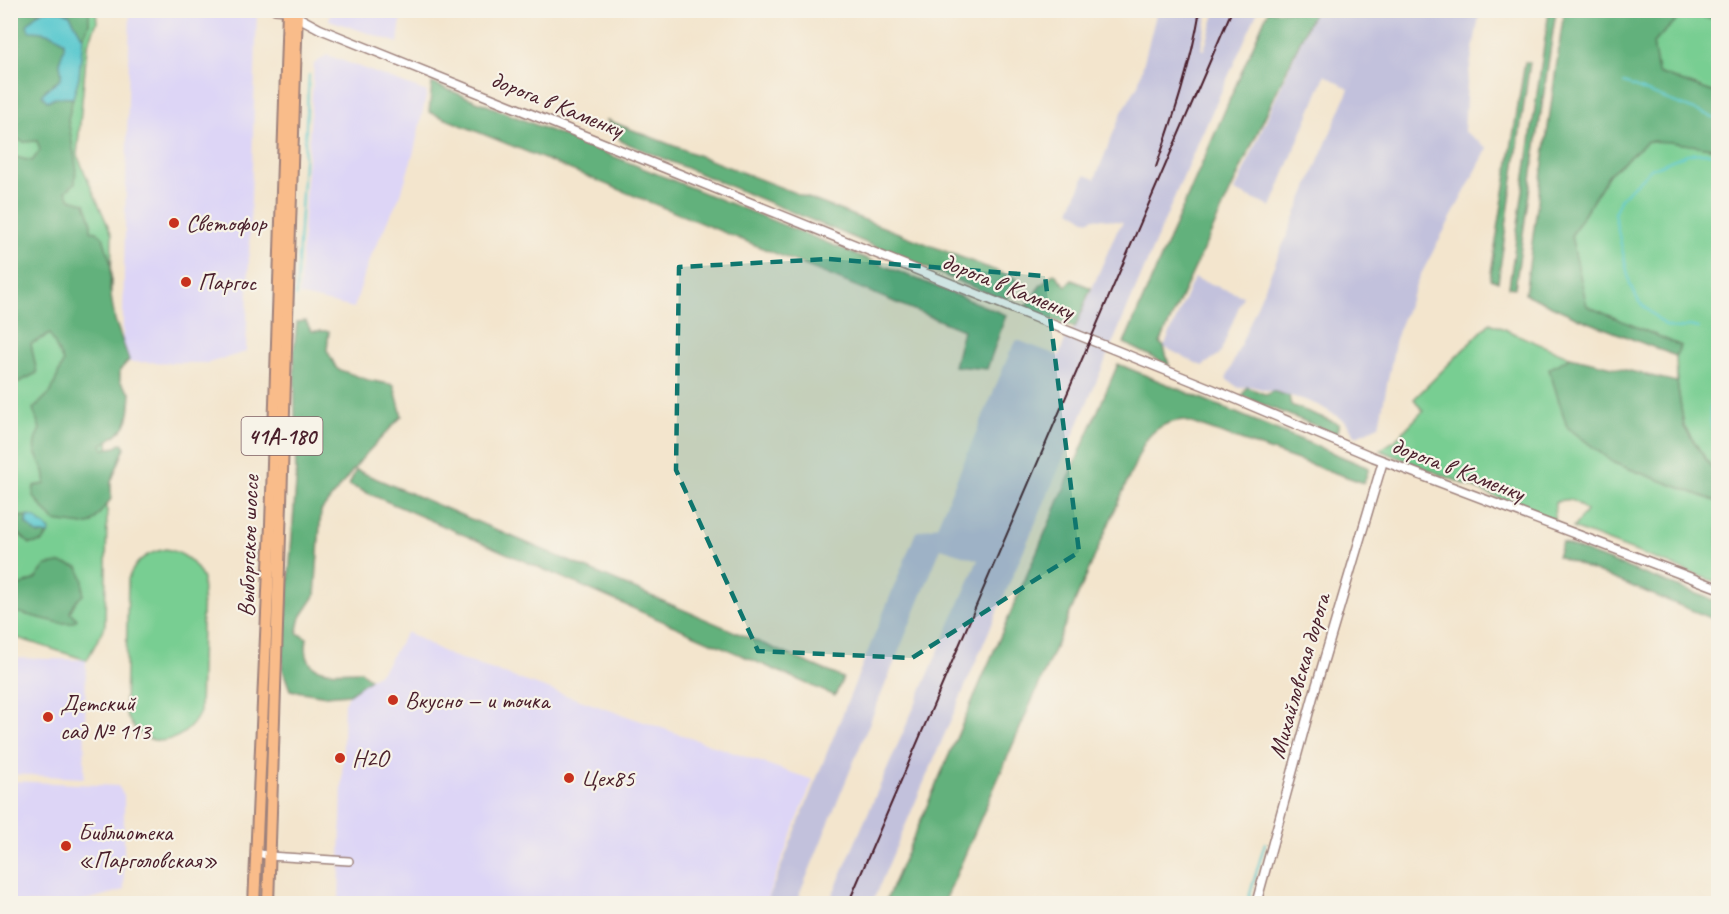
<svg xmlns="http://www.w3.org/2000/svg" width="1729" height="914" font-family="Caveat,sans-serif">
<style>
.built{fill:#ddd5f6}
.industrial{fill:#c2c1dc}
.green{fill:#78ce92;stroke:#61765e;stroke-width:1.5}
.forest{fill:#62b17c;stroke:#566854;stroke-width:1.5}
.water{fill:#5bc9cf;stroke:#52747d;stroke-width:1.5}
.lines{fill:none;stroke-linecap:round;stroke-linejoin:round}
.stream{stroke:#5bc9cf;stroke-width:2}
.minor-casing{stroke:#9e827c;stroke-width:10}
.tertiary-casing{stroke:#9e827c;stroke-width:11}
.primary-casing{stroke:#9e827c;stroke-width:14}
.minor{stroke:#fff;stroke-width:7}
.tertiary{stroke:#fff;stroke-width:8}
.primary{stroke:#f9bc8a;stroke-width:10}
.rail{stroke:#4a1f2b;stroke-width:2}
.marked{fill:#0f766e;fill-opacity:0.2;stroke:#0f766e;stroke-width:4.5;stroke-dasharray:12 8;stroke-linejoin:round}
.poi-dot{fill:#c8321e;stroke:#f7f3e8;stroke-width:2}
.labels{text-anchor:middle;stroke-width:4.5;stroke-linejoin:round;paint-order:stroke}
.shield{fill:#f7f3e8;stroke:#7e5f64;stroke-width:1.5}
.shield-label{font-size:22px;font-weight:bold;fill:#4a1f2b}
.street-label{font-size:24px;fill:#4a1f2b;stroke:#f7f3e8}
.poi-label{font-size:24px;fill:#4a1f2b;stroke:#f7f3e8;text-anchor:start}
</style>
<rect width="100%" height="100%" fill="#f7f3e8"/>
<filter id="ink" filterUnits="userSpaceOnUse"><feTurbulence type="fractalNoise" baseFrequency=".0167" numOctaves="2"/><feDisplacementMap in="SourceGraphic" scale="12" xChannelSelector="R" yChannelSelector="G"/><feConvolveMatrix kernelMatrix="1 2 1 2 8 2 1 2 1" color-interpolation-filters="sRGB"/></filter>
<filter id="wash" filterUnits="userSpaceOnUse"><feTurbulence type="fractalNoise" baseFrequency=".008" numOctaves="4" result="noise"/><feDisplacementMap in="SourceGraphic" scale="24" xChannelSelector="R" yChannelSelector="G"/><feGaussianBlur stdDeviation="1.35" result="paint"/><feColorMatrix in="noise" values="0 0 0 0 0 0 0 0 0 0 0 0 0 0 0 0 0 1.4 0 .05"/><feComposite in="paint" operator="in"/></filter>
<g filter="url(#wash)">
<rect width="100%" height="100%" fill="#f3e5cd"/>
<g class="built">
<polygon points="130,11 257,11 246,352 208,363 122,362"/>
<polygon points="330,11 402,11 398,43 329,20"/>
<polygon points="327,55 427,92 414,151 401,194 369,260 354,308 299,295 314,64"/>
<polygon points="407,632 449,655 813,780 765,903 737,903 728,900 726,904 339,904 344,703 349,694 382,671"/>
<polygon points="10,658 86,660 84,778 11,774"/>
<polygon points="11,781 118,786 124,795 124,890 75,903 11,903"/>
</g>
<g class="industrial">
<polygon points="1157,11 1208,11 1201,49 1204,50 1216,11 1258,11 1191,158 1103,366 872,903 829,903 978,560 941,548 796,903 766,904 916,532 937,526 1010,352 1017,340 1059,356 1067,335 1075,328 1116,233 1123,222 1094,218 1088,221 1070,210 1085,175 1095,179 1121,114 1138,85"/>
<polygon points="1314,11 1480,11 1467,83 1464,131 1488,148 1419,278 1397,333 1379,426 1356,436 1345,421 1320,406 1302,399 1250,386 1239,388 1226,379 1349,89 1325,75 1271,207 1235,191"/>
<polygon points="1194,278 1243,296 1220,354 1202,366 1164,347"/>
</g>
<g class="green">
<polygon points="11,11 96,11 97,22 87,47 77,155 112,235 105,626 87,660 11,636"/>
<polygon points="1682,14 1718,19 1718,94 1658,73 1653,43"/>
<polygon points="1638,118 1671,142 1718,149 1718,477 1684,427 1677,382 1676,356 1681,346 1586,306 1571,236 1609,174 1648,141"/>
<path d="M1490,323L1570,357L1550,369L1597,450L1614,463L1718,502V583L1573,528L1586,511C1576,501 1569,496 1555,503L1554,520L1380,450L1395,440L1423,411L1414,399Z"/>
<path d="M166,549C185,553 195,562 203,579L200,712C183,749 139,752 125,711L128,579C136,560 146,553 166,549Z"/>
</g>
<g class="forest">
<path d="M11,11H45L37,14L40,31L57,36L64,42L65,49L60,61L62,75L58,81L45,90L47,101L58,97L73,98L68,120L76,165L75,183L66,191L70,199L85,203L91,220V231L97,232L103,237L111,264L110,290L115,320L129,360L120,370V381L131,394C129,424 128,429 101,445L104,449L116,447L122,443L125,447L111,482V499L92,523L83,525L54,521L33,496L34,486L45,484C48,459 24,459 40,429L33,409L51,392L63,362L50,334L31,344L37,373L11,386V156L32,161L40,150L37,141L24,142L11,137Z"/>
<polygon points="62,11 89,11 89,24 83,38 70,15"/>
<polygon points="1268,11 1314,11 1160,343 1164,347 1169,365 1124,343"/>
<polygon points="1549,11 1556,11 1515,288 1509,287"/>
<polygon points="1564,11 1718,11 1718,19 1682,15 1653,43 1658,73 1718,94 1718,149 1670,142 1648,141 1609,174 1571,236 1587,306 1681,346 1676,356 1578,318 1525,294"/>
<polygon points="1525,62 1530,62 1498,282 1490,279"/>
<polygon points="432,83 1006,315 987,369 954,366 963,330 429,112"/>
<polygon points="607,120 1017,279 1006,301 621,141"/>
<polygon points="1054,273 1066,286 1072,280 1091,288 1075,328 1024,309 1040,286"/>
<path d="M306,321L311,331H329L327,350L337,369L368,380L394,385L402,416L364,456L321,511L315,596L301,617L297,633L307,638C300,679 334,671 361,671L370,679L349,694L326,696L290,690L282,668L296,483L294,349L297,322Z"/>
<polygon points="1570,357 1677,382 1684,427 1718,477 1718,502 1614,463 1567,427 1549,369"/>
<path d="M1118,364L1369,468L1364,483L1183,420C1166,422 1154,428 1144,443L944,903H885Z"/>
<polygon points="1247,387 1267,395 1272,391 1289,396 1291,405 1339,424 1336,434 1242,396"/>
<polygon points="356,470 843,678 835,696 349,485"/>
<polygon points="27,516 26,524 38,534 48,534 43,542 30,544 17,532 11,549 14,557 11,559 11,524 17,517"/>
<polygon points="1562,543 1718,602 1718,621 1557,556"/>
<polygon points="60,563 78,567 83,579 83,595 76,601 70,612 77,619 72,623 60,623 11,611 11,590 35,579 46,565"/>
</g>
<g class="water">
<path d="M45,10L62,11L70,15L83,38L79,77L73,98L58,97L47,101L42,95C46,87 55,86 60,79C64,73 59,67 60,60C62,53 65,50 64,42C54,33 42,31 29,31L27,25L37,14Z"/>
<polygon points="27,516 34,517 50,530 48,534 38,534 26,524"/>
</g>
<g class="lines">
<g class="stream">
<polyline points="1624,83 1718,119"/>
<polyline points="296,296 309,75"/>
<polyline points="1699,328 1689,326 1677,329 1666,326 1639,302 1630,284 1614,213 1621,198 1651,169 1687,154 1707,153 1718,154"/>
<polyline points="1713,334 1718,338"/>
<path d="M1718,368C1713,393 1703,418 1718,441"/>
<polyline points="1247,904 1265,843"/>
</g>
</g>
</g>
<g filter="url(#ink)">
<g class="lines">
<g class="minor-casing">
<g id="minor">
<polyline points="275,10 288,11"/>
<polyline points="255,852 269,856 349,861"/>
</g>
</g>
<g class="tertiary-casing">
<g id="tertiary">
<polyline points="294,15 320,29 1212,389 1373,457 1718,588"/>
<polyline points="1256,904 1313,697 1383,461"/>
</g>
</g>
<g class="primary-casing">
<g id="primary">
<polyline points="254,904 271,524 288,10"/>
<polyline points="268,904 297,10"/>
</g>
</g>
<use href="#minor" class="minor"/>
<use href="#tertiary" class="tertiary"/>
<use href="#primary" class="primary"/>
<g class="rail">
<path d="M1156,167C1174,116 1191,64 1200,10"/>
<polyline points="848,904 1232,10"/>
</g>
</g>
</g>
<path class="marked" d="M829,259L1045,276L1079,552L912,658L758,651L676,470L679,267Z"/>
<g class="poi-dot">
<circle cx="174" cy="223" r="6"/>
<circle cx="186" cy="282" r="6"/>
<circle cx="393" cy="700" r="6"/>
<circle cx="48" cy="717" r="6"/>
<circle cx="340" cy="758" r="6"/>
<circle cx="569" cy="778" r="6"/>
<circle cx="66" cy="846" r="6"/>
</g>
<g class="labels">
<rect class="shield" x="241.5" y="417" width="81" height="38" rx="4.5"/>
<g class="shield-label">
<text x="282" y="444">41А-180</text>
</g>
<g class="street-label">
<text transform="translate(557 104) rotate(22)" y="8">дорога в Каменку</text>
<text transform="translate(1008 286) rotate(22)" y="8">дорога в Каменку</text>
<text transform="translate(1458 469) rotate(21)" y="8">дорога в Каменку</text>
<text transform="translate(248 546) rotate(-88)" y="8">Выборгское шоссе</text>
<text transform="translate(1299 676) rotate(-74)" y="8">Михайловская дорога</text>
</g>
<g class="poi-label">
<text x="186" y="231">Светофор</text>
<text x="198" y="290">Паргос</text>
<text x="405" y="708">Вкусно — и точка</text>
<text x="60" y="711">Детский<tspan x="60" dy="28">сад № 113</tspan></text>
<text x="352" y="766">H2O</text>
<text x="581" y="786">Цех85</text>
<text x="78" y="840">Библиотека<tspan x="78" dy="28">«Парголовская»</tspan></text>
</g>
</g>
<rect width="1729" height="914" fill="none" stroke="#f7f3e8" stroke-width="36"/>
</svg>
